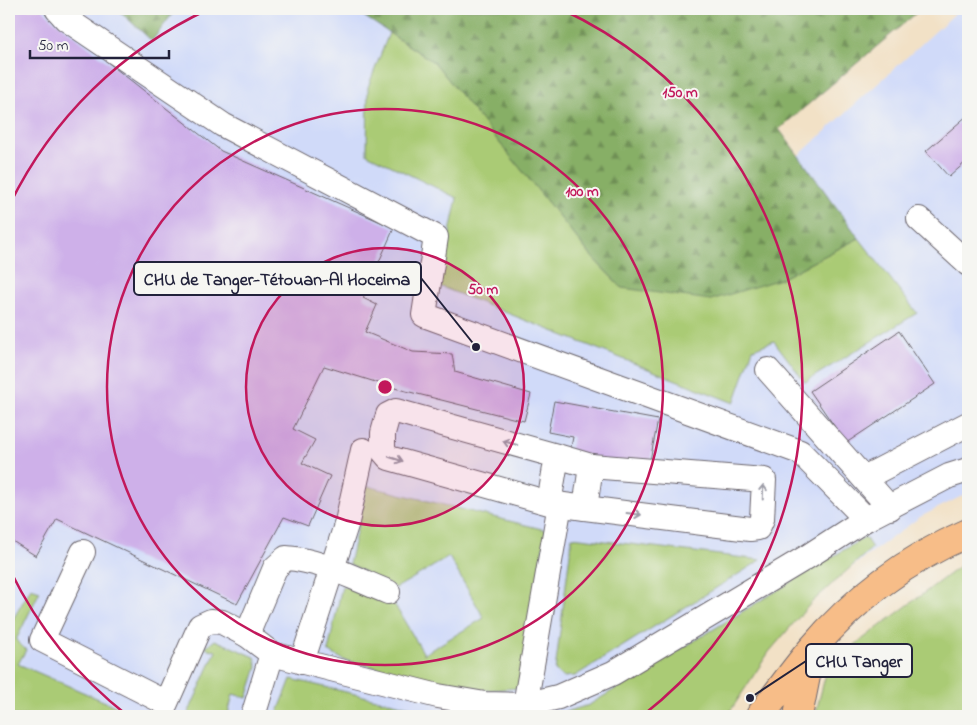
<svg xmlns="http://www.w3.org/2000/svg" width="977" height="725" font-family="'Indie Flower',sans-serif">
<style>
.built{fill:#d0daf9}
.green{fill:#aacb74;stroke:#667658}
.forest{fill:url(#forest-firs);stroke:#546850}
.building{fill:#ceb0e9}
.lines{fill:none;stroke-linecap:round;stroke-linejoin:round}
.minor-casing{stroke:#6b656c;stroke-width:26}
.major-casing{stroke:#6b656c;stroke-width:30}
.minor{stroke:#fff;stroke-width:24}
.major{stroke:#f7bd88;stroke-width:28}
.oneway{stroke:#9c9ca7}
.ring{fill:none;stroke:#c2185b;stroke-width:2.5}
.centre{fill:#c2185b;stroke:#f6f6f2;stroke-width:2.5}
.ring-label{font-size:15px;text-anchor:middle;font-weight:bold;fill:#c2185b;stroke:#f6f6f2;stroke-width:4;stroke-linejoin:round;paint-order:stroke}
.leader{fill:none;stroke:#22223b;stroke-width:2}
.callout-dot{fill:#22223b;stroke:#f6f6f2;stroke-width:2}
.callout{fill:#f6f6f2;stroke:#22223b;stroke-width:2}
.callout-label{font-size:18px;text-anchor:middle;font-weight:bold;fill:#22223b}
</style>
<defs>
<pattern id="forest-firs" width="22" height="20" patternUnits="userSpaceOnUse" patternTransform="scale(1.25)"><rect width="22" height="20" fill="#87af66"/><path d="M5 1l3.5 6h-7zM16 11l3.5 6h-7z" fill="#6e8e55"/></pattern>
</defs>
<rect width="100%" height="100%" fill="#f6f6f2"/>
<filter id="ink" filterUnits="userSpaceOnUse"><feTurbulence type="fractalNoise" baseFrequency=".02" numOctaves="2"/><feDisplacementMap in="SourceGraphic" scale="10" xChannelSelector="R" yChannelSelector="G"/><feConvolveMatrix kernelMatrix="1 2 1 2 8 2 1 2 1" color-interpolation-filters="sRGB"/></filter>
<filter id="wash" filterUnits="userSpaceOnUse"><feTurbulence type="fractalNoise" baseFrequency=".0096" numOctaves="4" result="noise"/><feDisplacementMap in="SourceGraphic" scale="20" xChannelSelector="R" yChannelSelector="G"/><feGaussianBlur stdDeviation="1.12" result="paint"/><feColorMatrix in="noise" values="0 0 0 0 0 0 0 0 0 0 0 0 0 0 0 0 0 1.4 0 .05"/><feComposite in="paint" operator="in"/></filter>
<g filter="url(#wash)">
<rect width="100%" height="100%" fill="#f2e1c6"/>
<polygon class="built" points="9,9 117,9 152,41 176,9 353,9 435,63 797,157 960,9 968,9 968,493 920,517 834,580 762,650 722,716 27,716 9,712"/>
<g class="green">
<polygon points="389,33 435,63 592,257 622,288 780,279 859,238 917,313 805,382 774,341 753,349 734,403 439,286 457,198 367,154 368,87"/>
<polygon points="367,486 546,530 520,688 473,691 344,660 328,651 342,586 390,597 424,654 484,618 449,557 396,588 349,564"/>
<polygon points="572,537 761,560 575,676 563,677 555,671"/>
<polygon points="865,537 872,548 811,603 769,652 727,716 551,716 589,705"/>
<polygon points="968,560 968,716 815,716 828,665"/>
<polygon points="31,588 40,591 16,640 26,650 18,664 138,716 9,716 9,626"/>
<polygon points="215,640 255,657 257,667 247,698 233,694 228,714 230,716 187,716 216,651 205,648"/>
<polygon points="291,679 448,716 291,716 278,712"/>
</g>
<g class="forest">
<polygon points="117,9 176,9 152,41"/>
<polygon points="353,9 921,9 779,129 859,238 780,279 711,300 622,288 592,257 435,63"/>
</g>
<g id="blocks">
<g class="building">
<polygon points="9,9 43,9 51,18 221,151 394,228 363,298 377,305 365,332 413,352 452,354 455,372 531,394 524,421 398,389 324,366 293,429 315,440 302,463 330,476 308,526 284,517 237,604 57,519 36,556 9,539"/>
<polygon points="968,115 968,160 949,177 926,151"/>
<polygon points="899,331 935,384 846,443 810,391"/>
<polygon points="554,401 658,420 649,466 569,457 573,437 548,432"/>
</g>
</g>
</g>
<g filter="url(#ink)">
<use href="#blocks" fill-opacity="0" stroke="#6b656c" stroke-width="1"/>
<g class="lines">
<g class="minor-casing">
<g id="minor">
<polyline points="57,9 66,19 223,125 436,237 424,315 800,452 866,519"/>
<polyline points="919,219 968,264"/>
<polyline points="768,370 890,508"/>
<polyline points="864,478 968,424"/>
<polyline points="549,503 557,456 591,466 585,508 549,503 389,458 383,451 383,433 388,415 396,411 557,456"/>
<polyline points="585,508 750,529 758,528 762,519 764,480 591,466"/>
<polyline points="83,552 42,640 166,703 200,626 211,621 222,622 247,635 272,654 438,696 485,704 525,705 558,697 613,673 807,557 866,519 949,476 968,470"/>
<path d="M247,635L275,568L286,558C321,560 355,579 388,592"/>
<polyline points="302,662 347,522 363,450"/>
<polyline points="525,705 560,504"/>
<polyline points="253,716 272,654"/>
</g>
</g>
<g class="major-casing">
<g id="major">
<path d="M760,716C777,694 793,671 811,650C854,599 907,559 968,533"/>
<polyline points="798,716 810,656"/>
</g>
</g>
<use href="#minor" class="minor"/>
<use href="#major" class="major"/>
</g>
<defs><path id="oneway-shaft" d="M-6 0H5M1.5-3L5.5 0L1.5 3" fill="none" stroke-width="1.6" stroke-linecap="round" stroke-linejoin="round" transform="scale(1.25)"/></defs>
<g class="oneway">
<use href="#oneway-shaft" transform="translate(510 443) rotate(-164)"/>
<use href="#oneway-shaft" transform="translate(396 459) rotate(18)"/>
<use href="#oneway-shaft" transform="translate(763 492) rotate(-88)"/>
<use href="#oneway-shaft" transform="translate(634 514) rotate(7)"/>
</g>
</g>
<circle cx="385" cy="387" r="139" fill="#c2185b" fill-opacity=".12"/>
<g class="ring">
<circle cx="385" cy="387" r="139"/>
<circle cx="385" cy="387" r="278"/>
<path d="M128 716A417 417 0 0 1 10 570M10 204A417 417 0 0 1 209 9M561 9A417 417 0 0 1 642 716"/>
</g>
<circle cx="385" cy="387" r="8" class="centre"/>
<g class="ring-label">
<text x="680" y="97">150 m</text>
<text x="582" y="196">100 m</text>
<text x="483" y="294">50 m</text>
</g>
<path class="leader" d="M476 347L421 278M750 698L806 661"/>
<g class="callout-dot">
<circle cx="476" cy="347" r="5"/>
<circle cx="750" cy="698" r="5"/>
</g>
<g class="callout">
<rect x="134" y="262" width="287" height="33" rx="5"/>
<rect x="806" y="644" width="106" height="33" rx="5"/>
</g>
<g class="callout-label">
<text x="277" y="285">CHU de Tanger-Tétouan-Al Hoceima</text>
<text x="859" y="667">CHU Tanger</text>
</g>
<rect width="977" height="725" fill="none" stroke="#f6f6f2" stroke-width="30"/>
<path d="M30 50v8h139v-8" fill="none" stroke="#22223b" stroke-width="2.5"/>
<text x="38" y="50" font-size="15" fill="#22223b" stroke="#f6f6f2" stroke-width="4" paint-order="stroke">50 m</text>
</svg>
